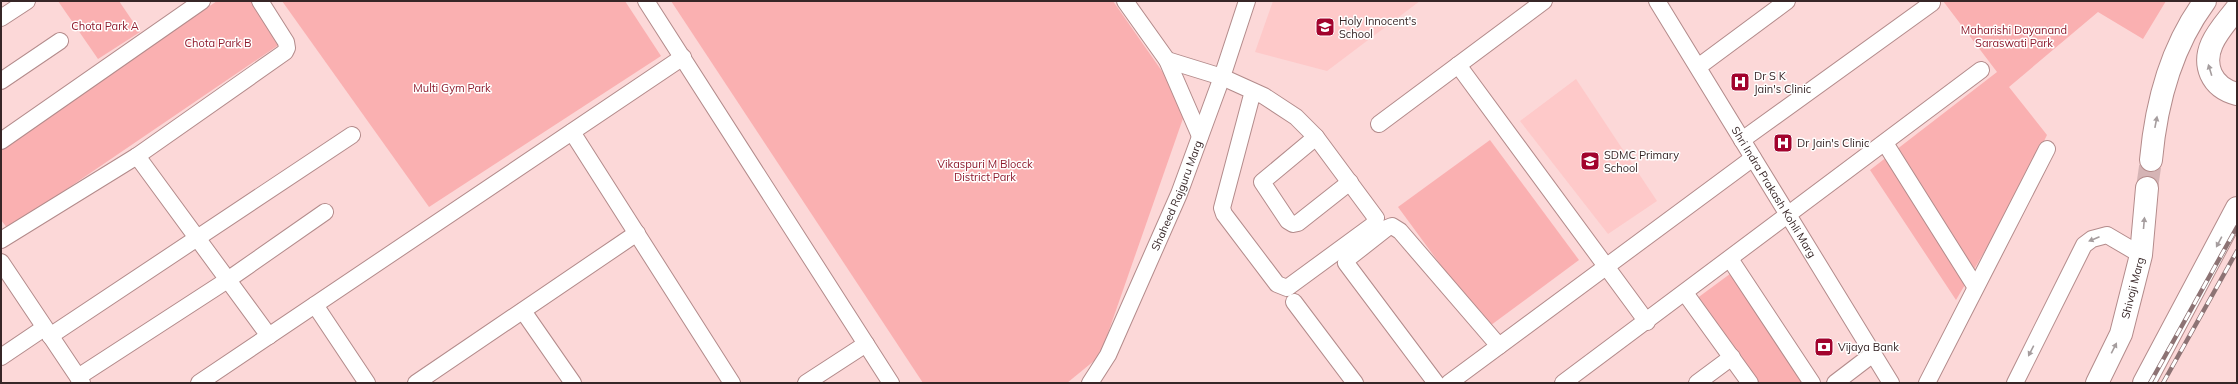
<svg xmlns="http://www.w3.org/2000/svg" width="2238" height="384" font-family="Mulish,sans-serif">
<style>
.built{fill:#fec9c9}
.green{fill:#fab0b1}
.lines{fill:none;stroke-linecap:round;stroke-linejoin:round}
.primary-tunnel{stroke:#d5b4b5;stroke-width:22;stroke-dasharray:22 11;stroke-linecap:butt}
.minor-casing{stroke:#b38b8b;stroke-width:18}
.primary-casing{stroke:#b38b8b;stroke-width:24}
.minor{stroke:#fff;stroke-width:16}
.primary{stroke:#fff;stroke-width:22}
.rail-casing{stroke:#8d7374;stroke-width:4.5}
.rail{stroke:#fff;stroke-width:3;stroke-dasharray:9;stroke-linecap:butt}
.oneway{fill:#a59d9e}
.labels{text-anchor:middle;stroke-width:3;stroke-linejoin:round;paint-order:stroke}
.poi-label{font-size:11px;fill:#372627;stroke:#fff;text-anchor:start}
.park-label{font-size:11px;fill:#8e1b2d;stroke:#fff}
.street-label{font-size:11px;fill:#372627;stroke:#fff}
</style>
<rect width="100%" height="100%" fill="#fcd8d8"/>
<g class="built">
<polygon points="1273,1 1420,1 1327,71 1255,52"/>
<polygon points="1576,79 1657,201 1608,234 1520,121"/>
</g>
<g class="green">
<polygon points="58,1 119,1 140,32 98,59"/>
<polygon points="217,1 253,1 283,42 8,229 1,220 1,148"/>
<polygon points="282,1 625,1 661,56 429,207"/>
<polygon points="671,1 1113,1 1187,107 1100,356 1067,383 923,383"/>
<polygon points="1943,1 2166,1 2143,39 2098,12 2009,87 2047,135 2016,198 1956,300 1870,170 1997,72"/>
<polygon points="1490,140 1579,260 1487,328 1398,207"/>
<polygon points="1734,271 1803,383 1758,383 1696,299"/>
</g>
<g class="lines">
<polyline class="primary-tunnel" points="2147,188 2151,160"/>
<g class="minor-casing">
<g id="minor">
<polyline points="646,1 891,383"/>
<polyline points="1125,1 1167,60 1200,136"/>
<path id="s1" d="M1657,1L1891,383"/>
<polyline points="1,18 27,1"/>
<polyline points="1167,60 1222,77 1264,96 1296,117 1316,137 1376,218 1373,225 1287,288 1277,284 1224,214 1222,208 1253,91"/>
<polyline points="1458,65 1647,322"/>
<polyline points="1698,67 1787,1"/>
<polyline points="1,81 60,41"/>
<polyline points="1379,124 1544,1"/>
<polyline points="572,132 732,383"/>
<polyline points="1316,137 1262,182 1288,221 1293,224 1298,223 1350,182"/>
<polyline points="1742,140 1932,3"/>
<polyline points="1,141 202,1"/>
<polyline points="1885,143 1975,286"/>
<polyline points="137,156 269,336"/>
<polyline points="1,240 137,156 285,52 287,48 286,42 260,1"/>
<polyline points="1730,259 1812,383"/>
<polyline points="1,262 82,383"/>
<polyline points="1685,293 1750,383"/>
<polyline points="1294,302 1355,383"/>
<polyline points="315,305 367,383"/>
<polyline points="523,311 573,383"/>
<polyline points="50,336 352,135"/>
<polyline points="1,357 44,328"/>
<polyline points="78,377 229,279 325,212"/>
<polyline points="199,383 683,57"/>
<polyline points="416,383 637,233"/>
<polyline points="806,383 866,344"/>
<path id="s2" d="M1090,383L1108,355L1179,194L1222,77L1247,1"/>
<polyline points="1436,383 1346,263 1350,257 1387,228 1392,226 1400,231 1499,346"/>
<polyline points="1449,383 1753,158"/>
<polyline points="1563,383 1981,70"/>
<polyline points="1697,383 1732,357"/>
<polyline points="1835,383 1873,354"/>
<polyline points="1927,383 2047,149"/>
<polyline points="2015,383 2084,245 2092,239 2107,235 2141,255"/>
</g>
</g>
<g class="primary-casing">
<g id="primary">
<path d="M2237,8C2223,27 2200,48 2211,74C2216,85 2225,91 2237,94"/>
<path d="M2151,160C2156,104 2171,47 2205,1"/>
<path id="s3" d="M2097,383L2121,334L2141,255L2147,188"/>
<polyline points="2144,383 2237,208"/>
</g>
</g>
<use href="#minor" class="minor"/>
<use href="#primary" class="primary"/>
<g class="rail-casing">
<g id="rail">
<polyline points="2150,383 2237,227"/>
<polyline points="2163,383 2237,251"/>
</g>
</g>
<use href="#rail" class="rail"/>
</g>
<defs><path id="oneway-solid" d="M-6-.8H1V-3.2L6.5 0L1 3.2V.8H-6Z"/></defs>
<g class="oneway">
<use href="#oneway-solid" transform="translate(2210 70) rotate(-107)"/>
<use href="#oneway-solid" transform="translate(2156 122) rotate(-79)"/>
<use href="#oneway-solid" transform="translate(2144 223) rotate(-85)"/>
<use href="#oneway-solid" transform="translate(2094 239) rotate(157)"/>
<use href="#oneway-solid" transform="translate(2219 242) rotate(118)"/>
<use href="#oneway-solid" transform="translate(2114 348) rotate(-63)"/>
<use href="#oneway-solid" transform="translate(2031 351) rotate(117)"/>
</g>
<defs>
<g id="school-square" transform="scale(1)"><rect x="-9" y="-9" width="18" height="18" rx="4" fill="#a2032d" stroke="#fff"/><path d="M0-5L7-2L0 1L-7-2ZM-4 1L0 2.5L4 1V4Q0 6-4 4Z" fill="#fff"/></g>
<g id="hospital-square" transform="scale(1)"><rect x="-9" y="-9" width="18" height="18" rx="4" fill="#a2032d" stroke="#fff"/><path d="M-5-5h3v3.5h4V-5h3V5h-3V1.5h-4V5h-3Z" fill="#fff"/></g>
<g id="bank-square" transform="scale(1)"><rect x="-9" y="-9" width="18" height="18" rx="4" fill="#a2032d" stroke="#fff"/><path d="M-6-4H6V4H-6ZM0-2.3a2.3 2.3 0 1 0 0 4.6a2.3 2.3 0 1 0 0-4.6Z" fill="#fff"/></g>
</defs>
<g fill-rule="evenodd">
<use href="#school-square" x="1325" y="27"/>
<use href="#hospital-square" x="1740" y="82"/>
<use href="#hospital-square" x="1783" y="143"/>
<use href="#school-square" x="1590" y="161"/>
<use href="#bank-square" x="1824" y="347"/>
</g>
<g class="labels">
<g class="poi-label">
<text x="1339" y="25">Holy Innocent's<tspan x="1339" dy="13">School</tspan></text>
<text x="1754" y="80">Dr S K<tspan x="1754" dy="13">Jain's Clinic</tspan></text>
<text x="1797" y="147">Dr Jain's Clinic</text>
<text x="1604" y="159">SDMC Primary<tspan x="1604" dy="13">School</tspan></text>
<text x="1838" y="351">Vijaya Bank</text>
</g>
<g class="park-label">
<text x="105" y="30">Chota Park A</text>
<text x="2014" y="34">Maharishi Dayanand<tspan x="2014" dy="13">Saraswati Park</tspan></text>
<text x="218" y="47">Chota Park B</text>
<text x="452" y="92">Multi Gym Park</text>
<text x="985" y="168">Vikaspuri M Blocck<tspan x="985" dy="13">District Park</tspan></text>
</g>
<g class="street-label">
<text dy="4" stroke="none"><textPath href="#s1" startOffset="224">Shri Indra Prakash Kohli Marg</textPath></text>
<text dy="4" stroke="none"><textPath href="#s2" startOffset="207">Shaheed Rajguru Marg</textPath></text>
<text dy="4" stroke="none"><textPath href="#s3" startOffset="102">Shivaji Marg</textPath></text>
</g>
</g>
<rect width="2238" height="384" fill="none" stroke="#372627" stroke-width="4"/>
</svg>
